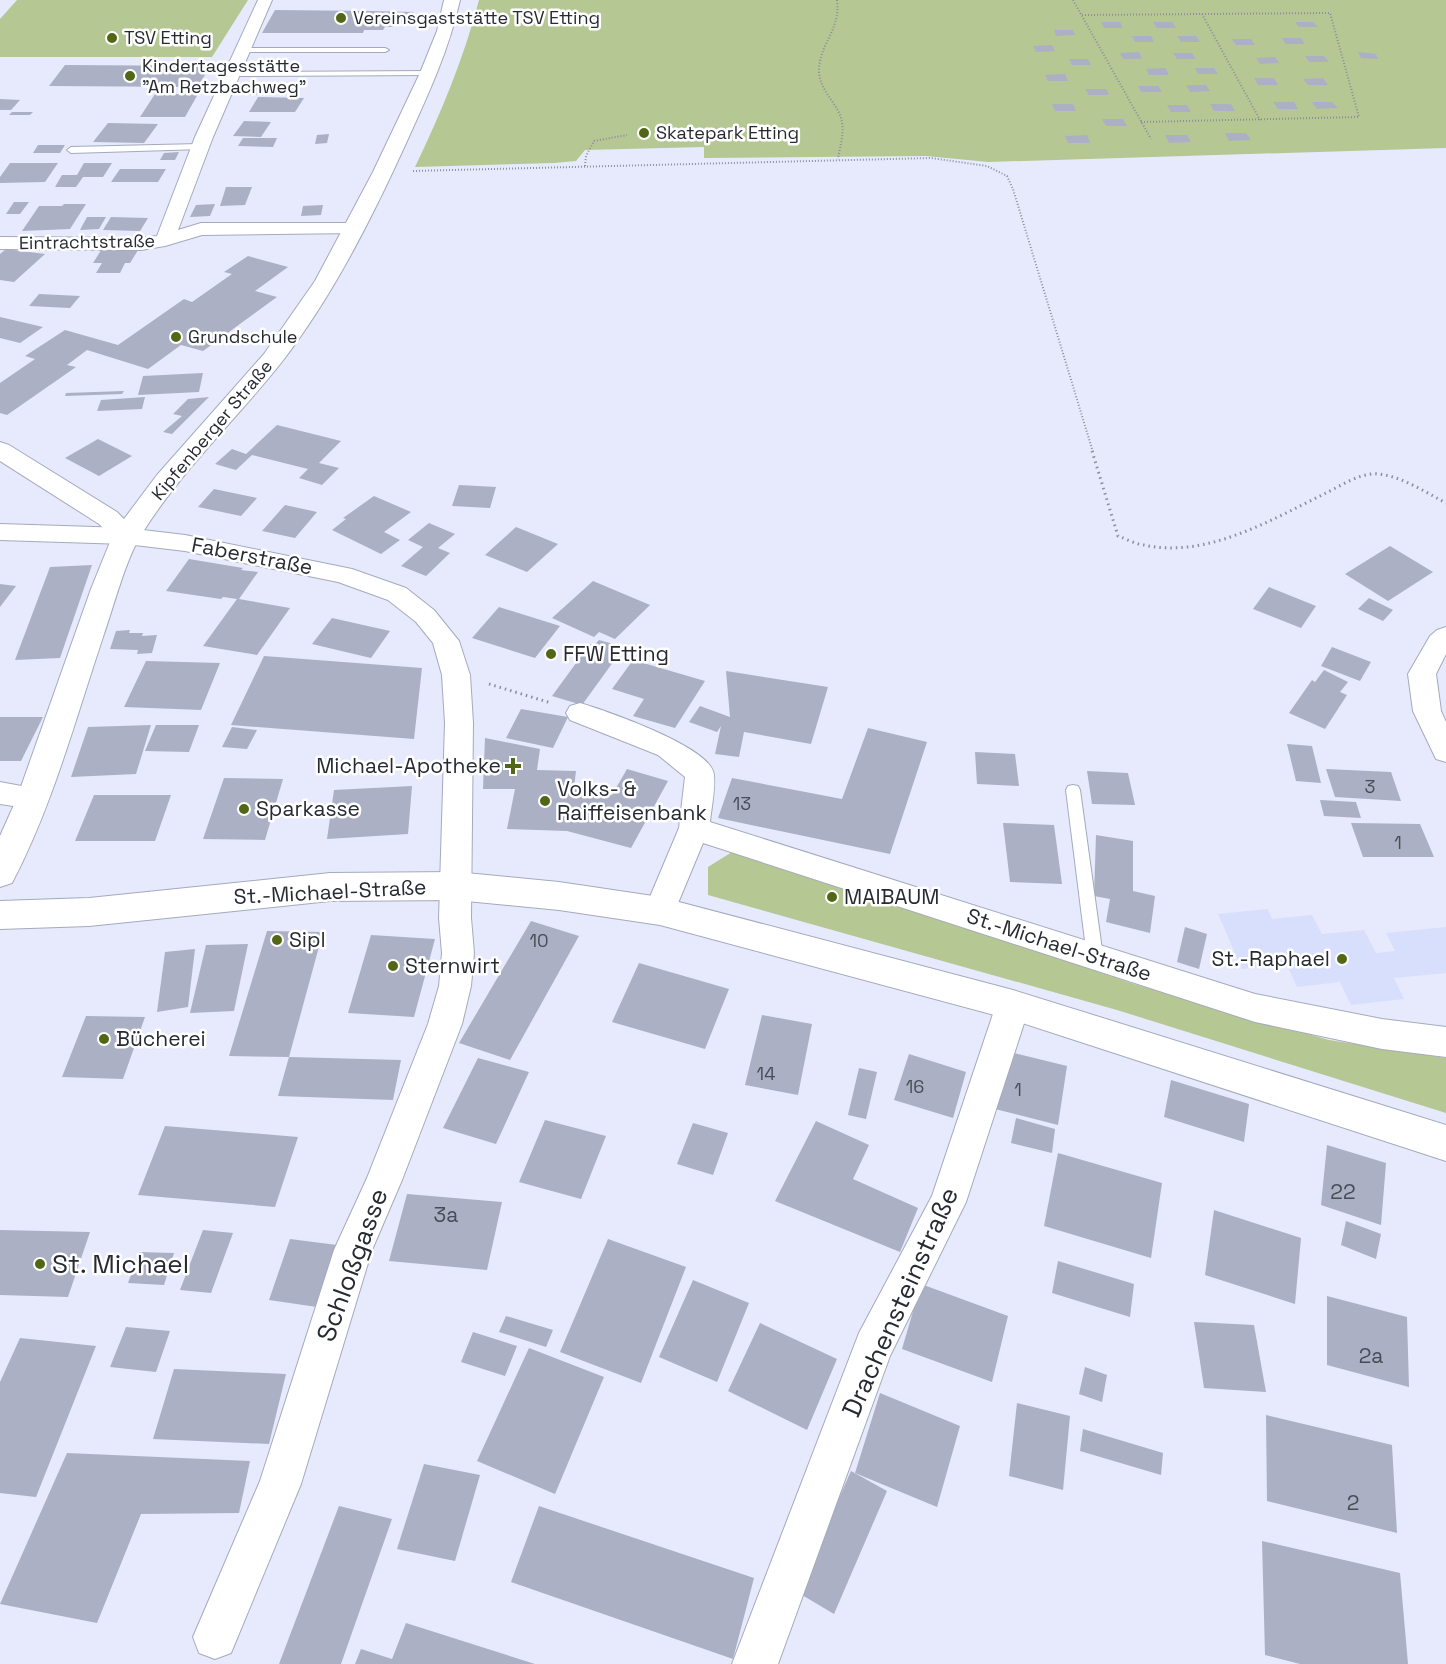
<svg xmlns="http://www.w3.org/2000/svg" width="1446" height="1664" font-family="'Space Grotesk',sans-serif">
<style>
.built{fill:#d8dffc}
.green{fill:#b5c793}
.building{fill:#abb0c5}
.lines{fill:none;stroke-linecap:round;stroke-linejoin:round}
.lane-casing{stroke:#a4aabe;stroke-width:2}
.street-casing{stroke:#a4aabe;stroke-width:2}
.secondary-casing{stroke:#a4aabe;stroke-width:2}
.path-far1{stroke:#8b8e9c;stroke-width:2;stroke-dasharray:1 2;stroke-linecap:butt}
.path{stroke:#8b8e9c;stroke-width:3;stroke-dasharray:1.5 4;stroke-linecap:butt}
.lane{fill:#fff;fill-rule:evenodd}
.street{fill:#fff;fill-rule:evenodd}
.secondary{fill:#fff;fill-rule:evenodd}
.poi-dot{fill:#526715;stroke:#fff;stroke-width:2}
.labels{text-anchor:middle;stroke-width:5;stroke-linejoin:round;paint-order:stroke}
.far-poi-label{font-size:18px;fill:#282a32;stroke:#fff;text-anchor:start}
.far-street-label{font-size:18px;fill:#282a32;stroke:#fff}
.number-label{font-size:18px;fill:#494c57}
.street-label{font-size:21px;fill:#282a32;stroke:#fff}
.poi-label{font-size:21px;fill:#282a32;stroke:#fff;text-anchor:start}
.near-number-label{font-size:21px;fill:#494c57}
.near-poi-label{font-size:26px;fill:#282a32;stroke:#fff;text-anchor:start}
.near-street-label{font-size:26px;fill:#282a32;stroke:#fff}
</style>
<rect width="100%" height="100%" fill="#e6eafc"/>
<polygon class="built" points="1268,909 1272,919 1312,915 1322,934 1364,930 1376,953 1395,951 1386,933 1446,927 1446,973 1394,978 1404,999 1351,1005 1340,982 1297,987 1287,965 1242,969 1218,914"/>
<g class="green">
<polygon points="17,0 248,0 212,57 0,57 0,19"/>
<path d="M479,0H1446V148L988,162L926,156L704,158V147L585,150L576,161L554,163L415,167C441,113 464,58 479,0Z"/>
<polygon points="732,852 821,875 1134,984 1329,1040 1446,1058 1446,1113 1117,1010 708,895 708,867"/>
</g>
<g class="building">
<polygon points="275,10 371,11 414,12 409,24 394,24 393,27 385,27 383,30 364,30 363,33 262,33"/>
<polygon points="1101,22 1120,22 1123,28 1104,28"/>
<polygon points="1153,22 1172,22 1176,28 1157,28"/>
<polygon points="1295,22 1313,22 1318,27 1299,27"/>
<polygon points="1054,30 1073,30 1075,35 1056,36"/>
<polygon points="1132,36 1151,36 1154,42 1135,42"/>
<polygon points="1177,36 1196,36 1200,42 1181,42"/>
<polygon points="1282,38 1301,38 1305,44 1286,44"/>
<polygon points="1232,39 1251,39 1255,45 1236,45"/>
<polygon points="1052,45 1055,51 1036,52 1033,46"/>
<polygon points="1139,52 1142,59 1123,59 1120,53"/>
<polygon points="1358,52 1376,54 1378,59 1361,58"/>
<polygon points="1173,53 1192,53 1196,59 1177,59"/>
<polygon points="1305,56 1324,56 1329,62 1309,62"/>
<polygon points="1275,57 1279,63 1260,64 1256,58"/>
<polygon points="1069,59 1088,59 1091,65 1072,65"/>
<polygon points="65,65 211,66 197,87 49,86"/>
<polygon points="1165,68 1169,75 1149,75 1146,69"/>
<polygon points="1195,68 1214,68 1218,74 1198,74"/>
<polygon points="1065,74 1068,81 1048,81 1045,75"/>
<polygon points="1254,78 1274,78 1278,85 1258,85"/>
<polygon points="1323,78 1328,85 1308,85 1303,79"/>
<polygon points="1186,85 1206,85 1210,91 1190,92"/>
<polygon points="1138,86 1158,86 1162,92 1141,92"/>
<polygon points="246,88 264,88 260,95 242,95"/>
<polygon points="1085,89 1106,89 1109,95 1089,95"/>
<polygon points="155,94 198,94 185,117 140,117"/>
<polygon points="258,97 304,98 295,112 249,112"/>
<polygon points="0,99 20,100 11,110 0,110"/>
<polygon points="1273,102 1294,102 1298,109 1278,109"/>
<polygon points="1312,102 1332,102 1338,108 1317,109"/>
<polygon points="1052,104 1073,104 1076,111 1055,111"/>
<polygon points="1210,104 1231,104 1235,111 1214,111"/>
<polygon points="1167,105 1187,105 1191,112 1171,112"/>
<polygon points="12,112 33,112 30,115 9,115"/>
<polygon points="1102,119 1123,119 1127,126 1106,126"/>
<polygon points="244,121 271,122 261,137 233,136"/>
<polygon points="108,123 158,124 144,143 93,142"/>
<polygon points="1225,133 1246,133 1251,140 1229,141"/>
<polygon points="329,134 327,143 315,144 317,135"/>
<polygon points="1087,135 1090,143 1068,143 1065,136"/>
<polygon points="1165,135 1187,135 1191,142 1169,143"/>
<polygon points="243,138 277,138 273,147 238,146"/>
<polygon points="38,145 65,145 60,153 33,153"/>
<polygon points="179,152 175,160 160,160 164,153"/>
<polygon points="10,163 58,163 45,182 0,183 0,177"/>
<polygon points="84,163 112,163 103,177 83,177 76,187 55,187 62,175 77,175"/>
<polygon points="120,169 166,169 158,182 111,182"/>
<polygon points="226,187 252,187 245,205 220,206"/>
<polygon points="14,202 29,202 20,214 6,214"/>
<polygon points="64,204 86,204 70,229 22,231 39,206 62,206"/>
<polygon points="215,204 210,216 190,217 196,205"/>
<polygon points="323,205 321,215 301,216 303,206"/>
<polygon points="87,217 106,217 99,229 80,230"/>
<polygon points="111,217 148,218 140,231 103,230"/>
<polygon points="103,247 140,247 130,263 125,263 120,273 96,273 102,263 93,263"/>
<polygon points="6,249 45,254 14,282 0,280 0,254"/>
<polygon points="248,256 288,267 255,291 277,297 203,351 181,345 148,369 87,350 67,365 76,367 7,415 0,413 0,383 35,359 25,356 65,330 118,345 184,299 192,302 232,274 224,272"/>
<polygon points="39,294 80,296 70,308 29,306"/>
<polygon points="0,317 43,327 20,343 0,338"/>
<polygon points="203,373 199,392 138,395 143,376"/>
<polygon points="124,391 122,394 65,396 66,393"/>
<polygon points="145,397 142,409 97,411 101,400"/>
<polygon points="209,397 172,434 163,432 182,416 173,414 188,399"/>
<polygon points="277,425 341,441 319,463 339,468 322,485 299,478 308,469 252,455 236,470 215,464 232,449 246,454"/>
<polygon points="98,439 132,456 99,476 65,458"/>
<polygon points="459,485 496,487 490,508 452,506"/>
<polygon points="214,489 257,498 241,516 198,507"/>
<polygon points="374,496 411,512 384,532 400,540 381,554 332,530 346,519 343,518"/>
<polygon points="285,505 317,512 295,538 262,531"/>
<polygon points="429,523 455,534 438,548 450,553 426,576 401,566 423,547 408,540"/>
<polygon points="516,527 558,544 527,572 485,555"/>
<polygon points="1390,546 1433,572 1388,601 1345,574"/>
<polygon points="189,559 243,568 241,570 258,572 239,599 290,608 257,655 203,646 237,599 223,597 221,599 166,591"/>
<polygon points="92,565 60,658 15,660 50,567"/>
<polygon points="593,581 650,605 615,639 599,632 594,637 552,618"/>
<polygon points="0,584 16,586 0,607"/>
<polygon points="1269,587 1316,606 1301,628 1253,609"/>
<polygon points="1369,598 1393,610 1383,621 1358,609"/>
<polygon points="499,607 560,626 535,658 472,638"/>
<polygon points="332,618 390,631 371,658 312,644"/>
<polygon points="130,630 129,633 143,633 142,636 157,635 152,653 137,654 138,650 110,649 116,631"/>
<polygon points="599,640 624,647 582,705 552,696 590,644 594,645"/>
<polygon points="1332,647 1371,662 1360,681 1321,666"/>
<polygon points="264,656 422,668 414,739 231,725"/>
<polygon points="633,660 705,681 675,728 633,716 644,699 612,689"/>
<polygon points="146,661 220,663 201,710 124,707"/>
<polygon points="1324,670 1348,682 1340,692 1347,695 1325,729 1289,713 1312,680 1315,682"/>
<polygon points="726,671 828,687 811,744 744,732 739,757 715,754 721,726 717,732 689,722 700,706 730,717"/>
<polygon points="521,709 568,717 553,748 506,738"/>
<polygon points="0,717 43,717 21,761 0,761"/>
<polygon points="151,725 136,774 71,777 88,727"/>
<polygon points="156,725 199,725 189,752 145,751"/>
<polygon points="232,727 257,730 247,749 222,747"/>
<polygon points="868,728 927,742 890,854 718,818 732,778 842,799"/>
<polygon points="485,738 540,749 537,770 576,771 574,788 612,795 627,769 668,781 631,848 567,831 507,829 515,789 483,789"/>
<polygon points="1287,744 1312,746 1321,783 1296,781"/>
<polygon points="975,752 1015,754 1019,786 977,784"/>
<polygon points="1326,769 1391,772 1401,801 1335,797"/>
<polygon points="1087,771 1128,773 1135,805 1092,804"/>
<polygon points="224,778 283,779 265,840 203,839"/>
<polygon points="412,786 408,834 327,839 334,790"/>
<polygon points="94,795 171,795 155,841 75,841"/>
<polygon points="1320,800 1356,802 1361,818 1324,816"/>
<polygon points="1003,823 1054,825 1062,884 1010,882"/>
<polygon points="1351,823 1420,824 1434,857 1363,857"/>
<polygon points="1096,835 1133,841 1133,891 1155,896 1150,933 1106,922 1110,899 1094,896"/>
<polygon points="531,921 579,936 510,1060 459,1043"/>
<polygon points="1185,927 1207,934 1199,969 1177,962"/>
<polygon points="267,931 323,932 289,1057 229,1056"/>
<polygon points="371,935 435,939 414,1017 348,1013"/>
<polygon points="248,944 234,1011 190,1013 206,945"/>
<polygon points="195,949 188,1007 157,1012 165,952"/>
<polygon points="639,963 729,989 705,1049 612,1022"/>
<polygon points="762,1015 812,1024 798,1095 745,1085"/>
<polygon points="86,1016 145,1017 123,1079 62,1077"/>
<polygon points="1006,1051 1067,1066 1058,1125 995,1109"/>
<polygon points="909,1054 966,1072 953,1118 894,1100"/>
<polygon points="289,1057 401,1060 393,1100 278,1096"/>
<polygon points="478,1058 529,1072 496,1144 443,1128"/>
<polygon points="859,1068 877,1072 866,1119 848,1115"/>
<polygon points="1171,1080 1249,1104 1244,1142 1164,1117"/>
<polygon points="1016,1118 1055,1129 1052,1153 1011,1143"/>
<polygon points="545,1120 606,1136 581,1199 519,1182"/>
<polygon points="816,1121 869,1145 853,1179 918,1208 900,1252 775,1201"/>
<polygon points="693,1123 728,1133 713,1175 677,1164"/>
<polygon points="165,1126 298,1137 275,1207 138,1195"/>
<polygon points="1327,1145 1386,1163 1381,1225 1321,1205"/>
<polygon points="1058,1153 1162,1183 1151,1258 1044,1226"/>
<polygon points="407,1194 502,1202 487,1270 389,1261"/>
<polygon points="1214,1210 1301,1238 1295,1304 1205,1275"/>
<polygon points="1346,1221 1381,1234 1376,1259 1341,1245"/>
<polygon points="0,1230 90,1232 68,1297 0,1295"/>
<polygon points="203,1230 233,1233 211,1293 180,1290"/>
<polygon points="290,1239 337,1245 317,1307 269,1300"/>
<polygon points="608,1239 686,1267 641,1383 560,1352"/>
<polygon points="139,1252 174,1253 164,1285 128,1283"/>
<polygon points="1058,1261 1134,1284 1130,1317 1052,1293"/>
<polygon points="693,1280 749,1303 717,1382 659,1357"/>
<polygon points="921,1284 1008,1316 992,1382 902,1349"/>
<polygon points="1327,1296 1407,1317 1409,1387 1327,1365"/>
<polygon points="506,1316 553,1330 546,1347 499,1332"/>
<polygon points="1194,1322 1254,1325 1266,1392 1204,1388"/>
<polygon points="760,1323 837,1359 807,1430 728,1391"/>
<polygon points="126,1327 170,1331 156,1372 110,1367"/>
<polygon points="473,1332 517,1346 505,1376 461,1362"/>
<polygon points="20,1338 96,1346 36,1497 0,1493 0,1382"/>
<polygon points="529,1348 604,1377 555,1494 477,1461"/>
<polygon points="1085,1367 1107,1375 1102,1402 1079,1394"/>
<polygon points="174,1369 286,1374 269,1444 153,1439"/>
<polygon points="880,1393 960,1426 937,1507 855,1473"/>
<polygon points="1017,1403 1070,1416 1063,1490 1009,1476"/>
<polygon points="1266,1415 1392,1445 1397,1533 1267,1501"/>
<polygon points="1083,1429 1163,1453 1161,1475 1080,1451"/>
<polygon points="67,1453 250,1461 239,1513 141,1514 97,1623 0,1604"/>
<polygon points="424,1464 480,1475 455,1561 397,1549"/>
<polygon points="851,1471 887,1491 834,1614 797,1592"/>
<polygon points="339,1506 392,1519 341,1664 279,1664"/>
<polygon points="539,1506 754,1578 733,1659 511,1582"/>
<polygon points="1262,1541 1400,1573 1408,1664 1300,1664 1265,1655"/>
<polygon points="406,1623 535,1664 355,1664 361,1649 392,1659"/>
</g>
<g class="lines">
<g class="lane-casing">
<g id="lane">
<polygon points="239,48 385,48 389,50 385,52 239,52"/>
<polygon points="429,71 433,73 432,75 232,76 228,74 232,72"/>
<polygon points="200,144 204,147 203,149 71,153 67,150 71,147"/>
<polygon points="1073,785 1078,786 1080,790 1103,957 1101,962 1095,964 1089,962 1087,957 1066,790 1068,786"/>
</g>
</g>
<g class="street-casing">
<g id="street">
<polygon points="258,0 272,0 213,137 178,230 201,223 352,223 359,225 361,229 359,233 202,235 165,246 141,250 0,249 0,237 141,238 157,236 195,137"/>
<polygon points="0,524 126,528 185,535 352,569 406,588 434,610 459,641 470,675 473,723 471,918 474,953 471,986 462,1024 402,1180 372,1250 301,1484 231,1653 215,1659 199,1653 193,1637 260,1481 334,1250 367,1178 428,1024 439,986 442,953 439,918 445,723 442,675 433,643 416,622 388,600 338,582 185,551 126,544 0,540"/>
<polygon points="1446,627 1446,654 1436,674 1441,711 1446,722 1446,762 1436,759 1413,711 1408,674 1430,636 1437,630"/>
<path d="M580,703C607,711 704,745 713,771C717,781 711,810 710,822L1255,994L1382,1019L1446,1027V1057L1382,1049L1255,1022L703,843L671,920L660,924L649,920L644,911L679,828L685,777L658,755L570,720L566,713L570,706Z"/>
<polygon points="0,782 43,790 48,798 43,806 33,809 0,804"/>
<polygon points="1013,991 1025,995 1030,1005 966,1202 890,1356 778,1664 732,1664 859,1333 932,1196 996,1005 1001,995"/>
</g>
</g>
<g class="secondary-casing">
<g id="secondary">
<path d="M444,0H460C449,50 428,95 407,141C372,218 333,296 281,363C235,421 180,472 141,535C126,559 114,605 104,634C76,717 53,805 12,883L0,887V836L17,798L91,589L112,537L99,524L0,461V442L9,445L117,512L124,519L157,475L264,354L315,281L373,172L420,73L437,31Z"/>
<polygon points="456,872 559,882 660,897 1013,990 1446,1125 1446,1161 1013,1020 660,925 559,910 456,900 330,901 89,926 0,929 0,901 89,898 330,873"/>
</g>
</g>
<g class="path-far1">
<path d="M837,0C841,30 819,44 819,71C819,91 839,104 842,122C844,134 840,147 838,159"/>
<polyline points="1073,0 1151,139"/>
<polyline points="1202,14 1260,120"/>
<polyline points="1082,15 1330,13 1359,117 1141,122"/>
<polyline points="585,166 586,156 594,141 627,135"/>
<polyline points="413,171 931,158 987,166 1007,176 1013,189 1093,452"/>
</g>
<g class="path">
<path d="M1092,451L1118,536C1126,539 1135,544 1144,545C1206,559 1271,520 1324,494C1341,486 1360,472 1379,474C1403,477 1425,492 1446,503"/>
<polyline points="489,684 551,703"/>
</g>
<use href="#lane" class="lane"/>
<use href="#street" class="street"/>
<use href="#secondary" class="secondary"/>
</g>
<g class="poi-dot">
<circle cx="341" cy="18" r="6"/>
<circle cx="112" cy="38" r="6"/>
<circle cx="130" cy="76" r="6"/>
<circle cx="644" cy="133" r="6"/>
<circle cx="176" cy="337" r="6"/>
<circle cx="551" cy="654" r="6"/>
<path d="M510 757h6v6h6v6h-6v6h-6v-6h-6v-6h6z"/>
<circle cx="545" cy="801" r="6"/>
<circle cx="244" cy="809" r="6"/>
<circle cx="832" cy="897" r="6"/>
<circle cx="277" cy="940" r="6"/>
<circle cx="1342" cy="959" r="6"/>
<circle cx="393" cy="966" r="6"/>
<circle cx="104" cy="1039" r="6"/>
<circle cx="40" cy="1264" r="6"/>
</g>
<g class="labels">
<g class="far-poi-label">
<text x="353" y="24">Vereinsgaststätte TSV Etting</text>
<text x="124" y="44">TSV Etting</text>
<text x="142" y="72">Kindertagesstätte<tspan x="142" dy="21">"Am Retzbachweg"</tspan></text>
<text x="656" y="139">Skatepark Etting</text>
<text x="188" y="343">Grundschule</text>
</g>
<g class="far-street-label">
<text transform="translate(87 242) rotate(-1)" y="6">Eintrachtstraße</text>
<text transform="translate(212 430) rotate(-50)" y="6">Kipfenberger Straße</text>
</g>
<g class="number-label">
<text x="1370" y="793">3</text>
<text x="742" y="810">13</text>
<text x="1398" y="849">1</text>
<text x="539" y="947">10</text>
<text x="766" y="1080">14</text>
<text x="915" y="1093">16</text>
<text x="1018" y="1096">1</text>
</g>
<g class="street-label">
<text transform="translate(252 556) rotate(11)" y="7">Faberstraße</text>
<text transform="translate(330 892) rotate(-3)" y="7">St.-Michael-Straße</text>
<text transform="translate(1059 945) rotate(18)" y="7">St.-Michael-Straße</text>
</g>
<g class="poi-label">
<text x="563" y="661">FFW Etting</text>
<text x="501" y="773" text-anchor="end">Michael-Apotheke</text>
<text x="557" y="796">Volks- &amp;<tspan x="557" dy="24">Raiffeisenbank</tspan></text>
<text x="256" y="816">Sparkasse</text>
<text x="844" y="904">MAIBAUM</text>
<text x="289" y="947">Sipl</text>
<text x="1330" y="966" text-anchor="end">St.-Raphael</text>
<text x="405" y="973">Sternwirt</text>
<text x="116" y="1046">Bücherei</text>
</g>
<g class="near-number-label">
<text x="1343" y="1199">22</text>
<text x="446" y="1222">3a</text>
<text x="1371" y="1363">2a</text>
<text x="1353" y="1510">2</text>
</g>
<g class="near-poi-label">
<text x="52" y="1273">St. Michael</text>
</g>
<g class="near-street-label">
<text transform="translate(352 1265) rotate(-70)" y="9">Schloßgasse</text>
<text transform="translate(900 1302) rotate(-66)" y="9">Drachensteinstraße</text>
</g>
</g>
</svg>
